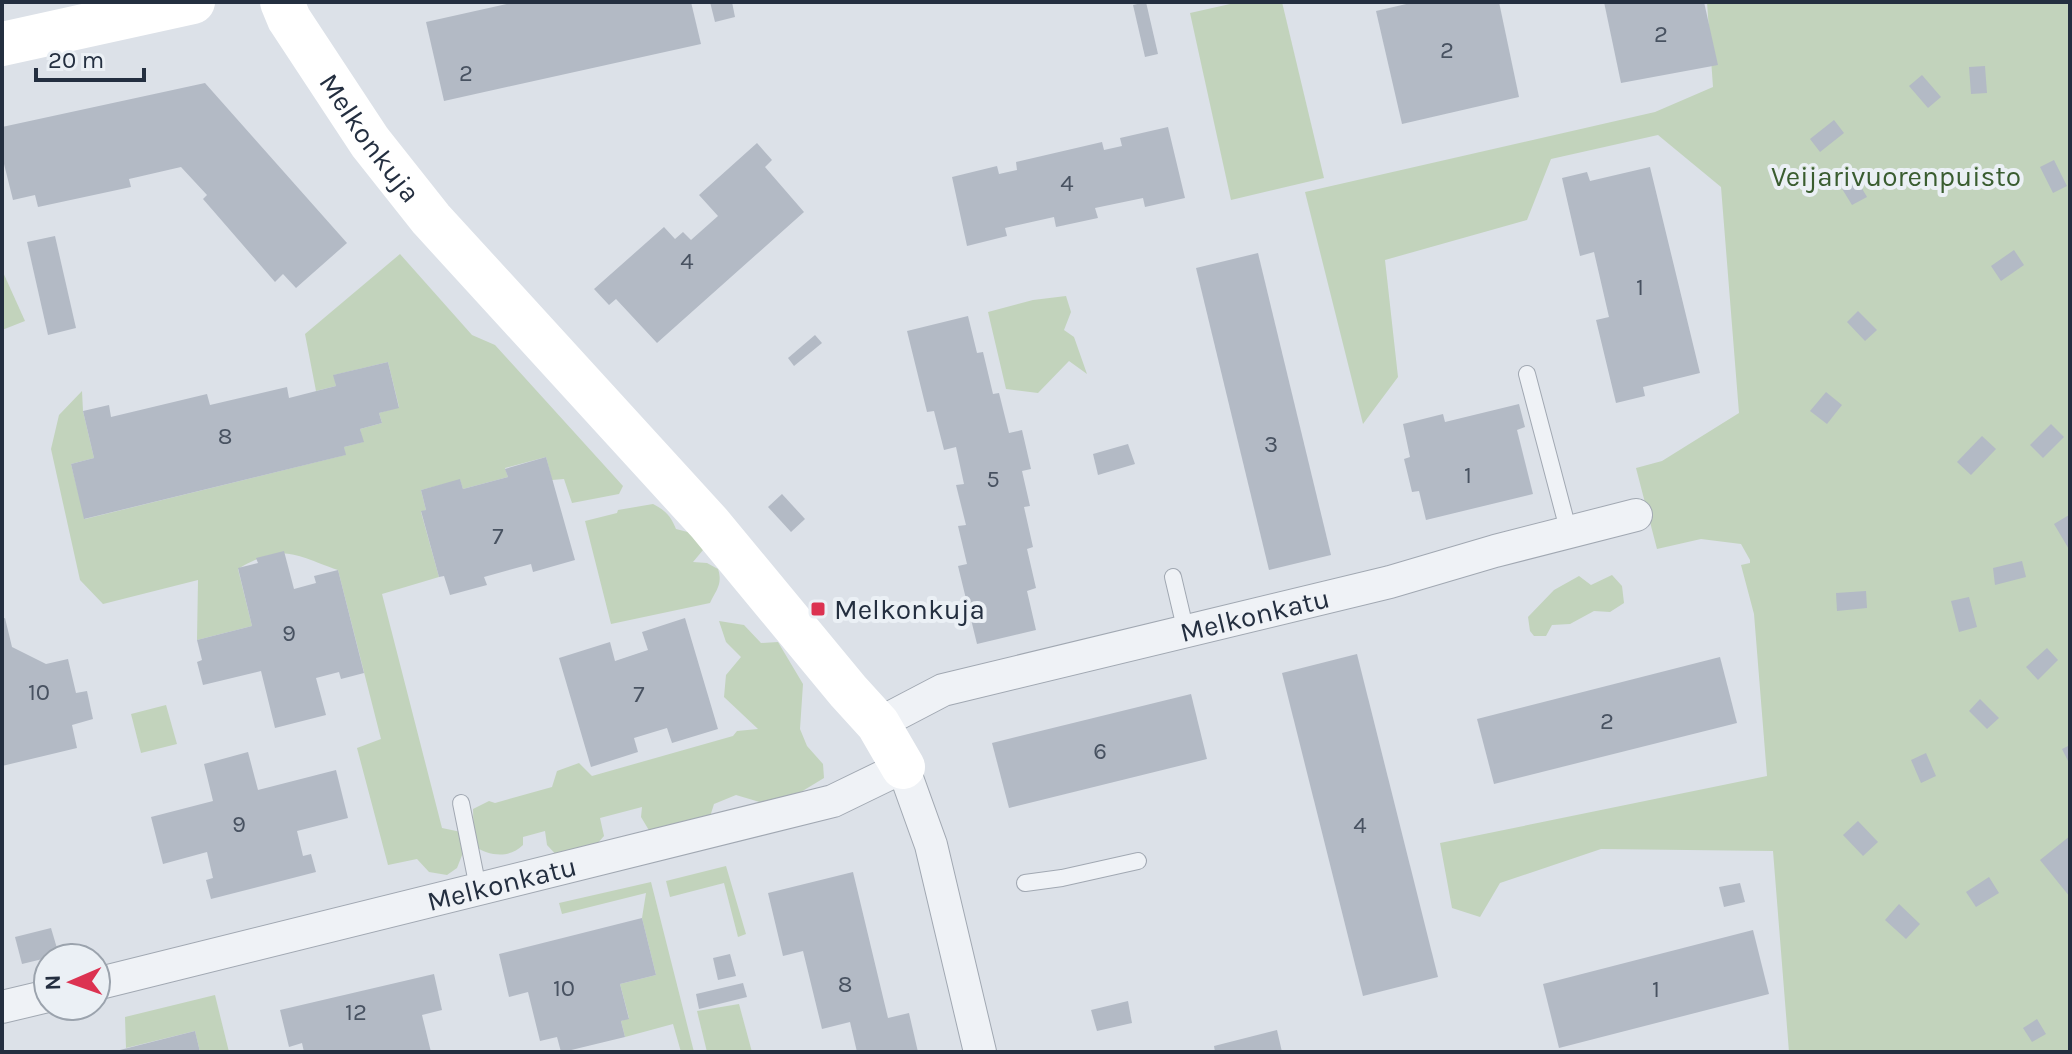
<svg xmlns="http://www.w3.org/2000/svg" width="2072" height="1054" font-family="Karla,sans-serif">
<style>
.green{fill:#c2d3bc}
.building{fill:#b3bac5}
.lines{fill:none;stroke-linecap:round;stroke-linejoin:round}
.lane-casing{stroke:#a1a8b2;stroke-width:18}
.street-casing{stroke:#a1a8b2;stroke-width:34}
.lane{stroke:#eff2f6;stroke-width:16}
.street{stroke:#eff2f6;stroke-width:32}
.secondary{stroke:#fff;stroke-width:44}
.poi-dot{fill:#dc3251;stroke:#ebf0f5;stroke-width:3}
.labels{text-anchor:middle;stroke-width:8;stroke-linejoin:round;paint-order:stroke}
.number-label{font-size:24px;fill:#485261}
.street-label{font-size:28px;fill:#242f40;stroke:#ebf0f5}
.park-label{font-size:28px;fill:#3a5d30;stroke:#ebf0f5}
.poi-label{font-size:28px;fill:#242f40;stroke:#ebf0f5;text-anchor:start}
</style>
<rect width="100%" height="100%" fill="#dce1e8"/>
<g class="green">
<polygon points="1239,2 1282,2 1324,178 1231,200 1190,13"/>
<polygon points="1707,2 2070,2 2070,1052 1789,1052 1773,851 1601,849 1500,883 1480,917 1452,908 1440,843 1767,776 1754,614 1741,565 1750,563 1750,560 1741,544 1701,539 1657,549 1636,468 1662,461 1739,413 1721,187 1658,135 1551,159 1527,220 1385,260 1398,377 1363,424 1305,192 1655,112 1713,87"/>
<path d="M400,254L472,335L495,345L623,486L619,494L572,503L564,479L552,480L546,457L505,468L508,477L463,489L460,480L421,490L426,510L421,512L439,577L382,594L442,828L461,832L466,845L457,868L447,875L429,872L417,859L388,865L357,748L381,739L338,570C293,554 282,543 238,569L252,626L197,640L198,580L103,604L80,580L51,449L59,415L82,391L83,411L94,458L71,464L85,519L345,455L344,447L363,442L360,429L382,423L379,413L399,407L388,362L334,375L336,386L316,391L305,334Z"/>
<polygon points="2,270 25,321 2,330"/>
<polygon points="1066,296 1071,312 1064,330 1074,337 1087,374 1069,361 1038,393 1006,389 988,312 1033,300"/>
<path d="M653,504C665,510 671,516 676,529L703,536V550L693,562L707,563L718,569C723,584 716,590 710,603L611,624L585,521L617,513L618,510Z"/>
<polygon points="1612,575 1622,586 1624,603 1610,612 1594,611 1570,624 1552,625 1546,636 1534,636 1530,631 1528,617 1554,590 1579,576 1591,585"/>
<path d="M719,621L744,625L761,643L778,642L803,684L800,729L807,746L823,764L824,778L791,798L763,803L736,795L714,804L708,823L653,837L641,817L642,807L600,818L604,836L597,844L561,860L547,845L545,831L523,837V845C509,859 489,856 474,846L473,809L489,801L495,803L552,787L557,771L579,763L592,776L733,736L737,731L758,729L724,697L726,675L741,657L726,642Z"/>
<polygon points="166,705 177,744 141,753 131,714"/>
<polygon points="726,866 746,934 738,937 724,883 670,897 666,881"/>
<polygon points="651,882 694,1052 681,1052 673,1024 625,1037 621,1021 629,1018 620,984 656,975 642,918 646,893 562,914 559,903"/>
<polygon points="215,995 229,1052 200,1052 195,1031 126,1048 125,1017"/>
<polygon points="739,1004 752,1052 707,1052 697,1011"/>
</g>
<g class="building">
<polygon points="516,2 691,2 701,44 444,101 426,22"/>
<polygon points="710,2 732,2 735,17 715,22"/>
<polygon points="1146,2 1158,54 1145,57 1133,5"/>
<polygon points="1415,2 1499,2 1519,97 1402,124 1376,11"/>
<polygon points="1604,2 1704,2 1718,65 1621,83"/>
<polygon points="1985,66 1987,93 1971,94 1969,67"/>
<polygon points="1922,75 1941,97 1928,108 1909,86"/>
<polygon points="205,83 347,243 296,288 283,274 275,282 203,199 207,195 181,167 129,179 131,187 38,207 35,195 13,200 2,156 2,127"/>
<polygon points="1834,120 1844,133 1820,152 1810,139"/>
<polygon points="1168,127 1185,198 1145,207 1143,198 1095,208 1098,218 1056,227 1054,217 1005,228 1007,236 967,246 952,177 997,166 999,174 1017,170 1016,162 1102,142 1104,150 1122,146 1120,138"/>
<polygon points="757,143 772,160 765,167 804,212 657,343 616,299 609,305 594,289 664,227 675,239 683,232 691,240 718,216 699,195"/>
<polygon points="2054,160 2067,186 2053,193 2040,167"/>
<polygon points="1650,167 1700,373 1643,387 1645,396 1616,403 1596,320 1609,317 1594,252 1580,256 1562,178 1587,172 1590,181"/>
<polygon points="1851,170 1867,197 1852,205 1836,179"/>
<polygon points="55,236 76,328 48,335 27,242"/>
<polygon points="2014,250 2024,265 2001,281 1991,266"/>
<polygon points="1258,253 1331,555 1269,570 1196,268"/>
<polygon points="1858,311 1877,330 1865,341 1847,322"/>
<polygon points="968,316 977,353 983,352 993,394 999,393 1009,433 1022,430 1031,469 1022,471 1030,506 1024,507 1033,547 1027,549 1036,588 1027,591 1036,630 977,644 958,566 967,564 958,526 966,525 956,485 964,484 956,447 944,450 934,411 927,412 907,331"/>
<polygon points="815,335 822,343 794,366 788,358"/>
<polygon points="388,362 399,408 379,413 382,423 360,429 364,442 344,447 346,455 84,519 71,464 94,458 83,411 109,405 111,417 207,394 210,405 287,387 289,398 336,386 333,375"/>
<polygon points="1826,392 1842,405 1827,424 1810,411"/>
<polygon points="1519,404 1525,427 1517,430 1533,494 1426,520 1419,491 1412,492 1404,459 1410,457 1403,424 1443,414 1445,422"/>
<polygon points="2051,424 2064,437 2043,458 2030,445"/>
<polygon points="1982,436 1996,449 1971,475 1957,462"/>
<polygon points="1128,444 1135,464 1098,475 1093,454"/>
<polygon points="546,457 575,560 533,572 531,564 484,577 487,585 450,595 444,576 439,577 421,511 426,510 421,490 460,479 463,489 508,477 505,469"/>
<polygon points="782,494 805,519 791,532 768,507"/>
<polygon points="2069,515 2070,517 2070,551 2054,524"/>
<polygon points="284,551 294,589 316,583 314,576 338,570 364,673 341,679 339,672 316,678 326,715 275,728 261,671 203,685 197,662 202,660 197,640 252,626 238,568 258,563 256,558"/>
<polygon points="2022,561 2026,577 1995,585 1993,568"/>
<polygon points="1866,591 1867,608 1837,611 1836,593"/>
<polygon points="1969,597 1977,627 1959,632 1951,601"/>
<polygon points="5,618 12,647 46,664 68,659 76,693 87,691 93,719 72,725 77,748 2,766 2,619"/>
<polygon points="685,618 718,729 672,743 667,728 634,738 638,752 591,767 559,658 610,642 615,661 648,650 642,632"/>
<polygon points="2047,648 2058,660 2038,680 2026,667"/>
<polygon points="1357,654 1438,977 1363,996 1282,673"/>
<polygon points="1720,657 1737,723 1494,784 1477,719"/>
<polygon points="1191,694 1207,759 1009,808 992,743"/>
<polygon points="1980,699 1999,718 1987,729 1969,711"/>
<polygon points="2070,745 2070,765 2062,749"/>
<polygon points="248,752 258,790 336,770 348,818 297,831 303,856 311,854 316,872 211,899 206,880 213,878 207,852 163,864 151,817 213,801 204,764"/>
<polygon points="1926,753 1936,776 1921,783 1911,760"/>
<polygon points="1858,821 1878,842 1863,856 1843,835"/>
<polygon points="2070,836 2070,897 2040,860"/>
<polygon points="853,872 888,1018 909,1013 918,1052 857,1052 850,1022 822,1029 803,951 783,956 768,893"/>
<polygon points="1989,877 1999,893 1976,907 1966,892"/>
<polygon points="1740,883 1745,902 1724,907 1719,887"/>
<polygon points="1899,904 1920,924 1906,939 1885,920"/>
<polygon points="642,918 656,975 620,984 629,1019 621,1021 625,1037 563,1052 561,1052 557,1037 540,1041 528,992 509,997 499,954"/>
<polygon points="51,928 59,955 22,964 15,937"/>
<polygon points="1753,930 1769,994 1559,1048 1543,984"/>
<polygon points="730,954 736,976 718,980 713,958"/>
<polygon points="434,974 442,1010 422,1015 431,1052 304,1052 302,1043 289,1047 280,1010"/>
<polygon points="743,983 747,997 699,1009 696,994"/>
<polygon points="1128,1001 1132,1023 1097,1031 1091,1010"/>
<polygon points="2037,1019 2046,1034 2032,1042 2023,1028"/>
<polygon points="1277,1030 1282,1052 1215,1052 1214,1046"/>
<polygon points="195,1031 200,1052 116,1052 116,1051"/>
</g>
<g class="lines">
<g class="lane-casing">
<g id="lane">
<polyline points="1527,374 1569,533"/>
<polyline points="1173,577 1186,632"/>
<polyline points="461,803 478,888"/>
<polyline points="1025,883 1062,878 1138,861"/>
</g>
</g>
<g class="street-casing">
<g id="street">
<path id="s1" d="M878,724L943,690L1390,582L1495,551L1636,515"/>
<path id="s2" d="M96,984L833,801L903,767L931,845L980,1052"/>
<polyline points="2,1007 48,996"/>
</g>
</g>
<use href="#lane" class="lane"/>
<use href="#street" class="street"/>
<g class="secondary">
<path id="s3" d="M282,2L289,19L370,142L431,219L709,523L848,691L878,724L903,767"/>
<polyline points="2,44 193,2"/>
</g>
</g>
<rect class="poi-dot" x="810" y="601" width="16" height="16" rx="4"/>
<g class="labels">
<g class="number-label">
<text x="1661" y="42">2</text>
<text x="1447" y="58">2</text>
<text x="466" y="81">2</text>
<text x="1067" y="191">4</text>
<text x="687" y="269">4</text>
<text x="1640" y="295">1</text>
<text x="225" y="444">8</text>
<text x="1271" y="452">3</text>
<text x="1468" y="483">1</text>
<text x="993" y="487">5</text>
<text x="498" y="544">7</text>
<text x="289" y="641">9</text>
<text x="39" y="700">10</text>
<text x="639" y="702">7</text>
<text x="1607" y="729">2</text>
<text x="1100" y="759">6</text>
<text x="239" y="832">9</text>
<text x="1360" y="833">4</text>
<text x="845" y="992">8</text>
<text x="564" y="996">10</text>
<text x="1656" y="997">1</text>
<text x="356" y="1020">12</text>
</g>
<g class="street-label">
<text dy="10" stroke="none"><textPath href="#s3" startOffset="162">Melkonkuja</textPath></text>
<text dy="10" stroke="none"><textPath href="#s1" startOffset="394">Melkonkatu</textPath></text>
<text dy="10" stroke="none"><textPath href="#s2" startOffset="418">Melkonkatu</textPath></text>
</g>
<g class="park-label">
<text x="1896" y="186">Veijarivuorenpuisto</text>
</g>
<g class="poi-label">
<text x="834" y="619">Melkonkuja</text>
</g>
</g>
<rect width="2072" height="1054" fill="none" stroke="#242f40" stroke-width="8"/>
<g transform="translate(72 982) rotate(268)"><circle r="38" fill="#ebf0f5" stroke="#9ba3ad" stroke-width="2"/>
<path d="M0-6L14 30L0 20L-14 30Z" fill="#dc3251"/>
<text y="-12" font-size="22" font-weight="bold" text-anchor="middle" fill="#242f40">N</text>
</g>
<path d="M36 68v12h108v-12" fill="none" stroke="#242f40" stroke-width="4"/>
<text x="48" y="68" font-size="24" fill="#242f40" stroke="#ebf0f5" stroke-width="6" paint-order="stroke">20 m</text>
</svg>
